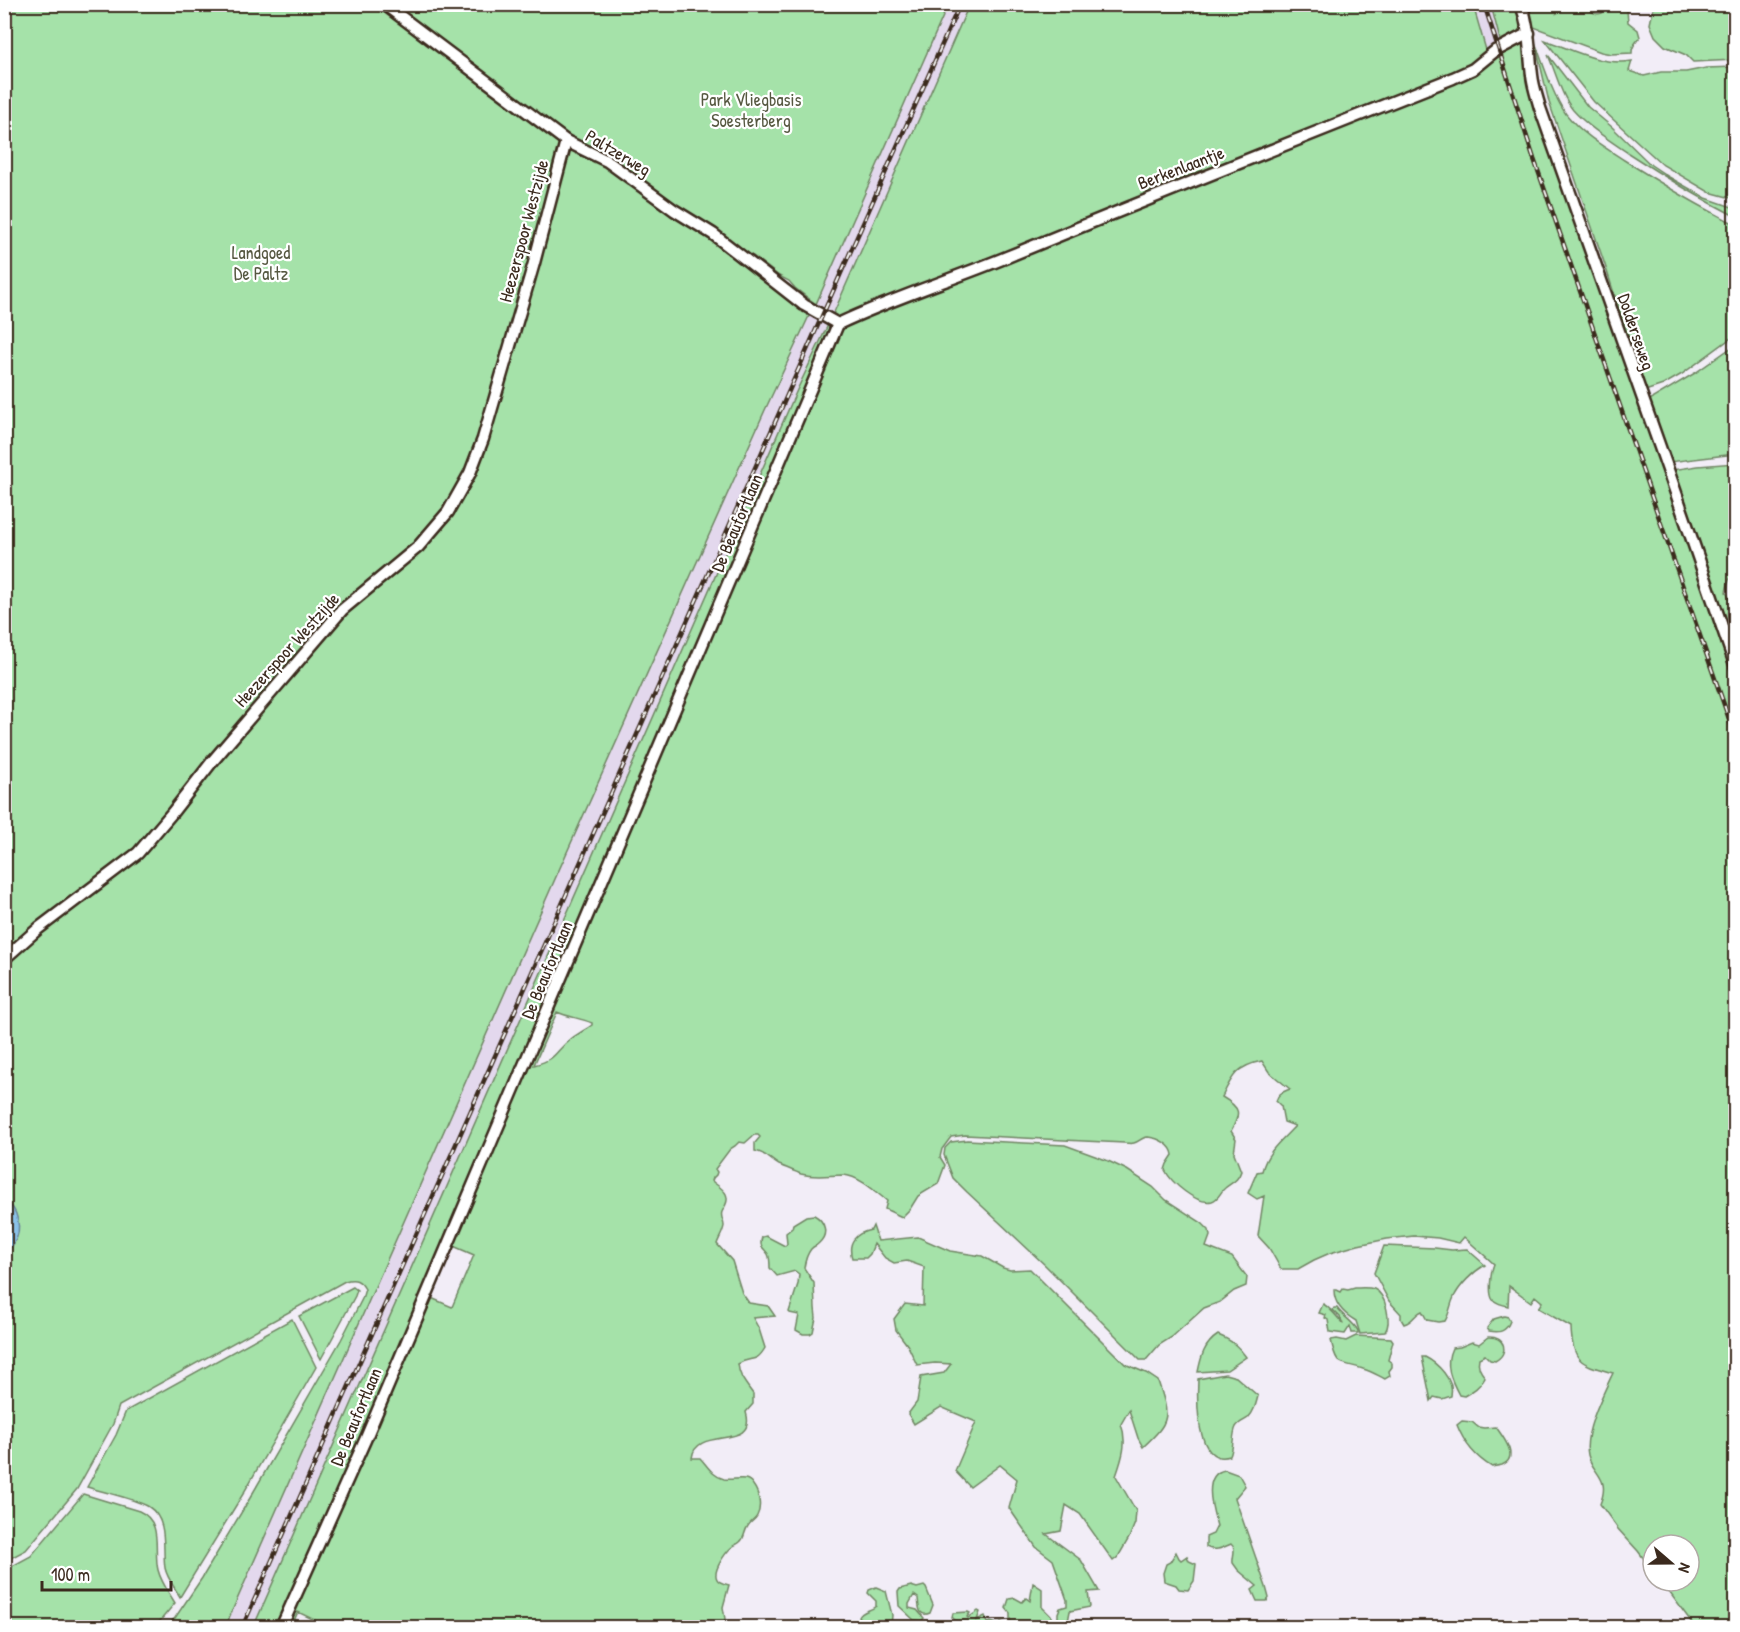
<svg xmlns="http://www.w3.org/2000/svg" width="1740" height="1632" font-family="'Patrick Hand',sans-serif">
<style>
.built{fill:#e3d8ed}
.green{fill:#a5e2a9;stroke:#708664;stroke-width:1.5;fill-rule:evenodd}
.water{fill:#8ac2e9;stroke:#6a8598;stroke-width:1.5}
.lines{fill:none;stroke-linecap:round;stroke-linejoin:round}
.minor-casing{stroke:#3b2a1e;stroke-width:15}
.minor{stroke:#fff;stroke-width:10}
.rail-casing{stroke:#3b2a1e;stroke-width:4.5}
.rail{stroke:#fff;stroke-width:2;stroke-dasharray:7;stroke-linecap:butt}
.labels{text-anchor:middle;stroke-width:4.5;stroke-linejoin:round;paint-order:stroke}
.park-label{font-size:18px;fill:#565841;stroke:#fff}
.street-label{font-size:18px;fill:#3b2a1e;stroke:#fff}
</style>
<rect width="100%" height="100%" fill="#f2edf7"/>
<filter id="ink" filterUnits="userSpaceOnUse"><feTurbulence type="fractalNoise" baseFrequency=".0167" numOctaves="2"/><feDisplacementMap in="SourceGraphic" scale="12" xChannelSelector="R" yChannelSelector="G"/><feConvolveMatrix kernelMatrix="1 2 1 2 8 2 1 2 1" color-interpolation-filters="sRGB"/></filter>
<g filter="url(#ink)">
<g class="built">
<polygon points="948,5 969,5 835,310 797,390 253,1627 225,1628 559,870 787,359 816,304"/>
<polygon points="1473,5 1491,5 1501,44 1486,50"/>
</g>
<g class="green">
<path d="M1451,4L1452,6L1456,5H1473L1486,50L1501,44L1491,5H1518L1524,20L1522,32L1526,44L1529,78L1735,680V1627H1695L1661,1581H1689V1545H1653V1571L1638,1551L1618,1529L1600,1504C1611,1477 1593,1475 1588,1455C1583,1433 1603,1394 1613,1373C1582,1364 1572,1363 1571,1327L1538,1308L1542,1302L1535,1296L1531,1302L1509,1286L1508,1306C1503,1305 1497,1303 1493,1300C1488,1294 1491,1271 1494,1264L1464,1237L1459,1243L1438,1238L1414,1236L1387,1239L1358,1245L1330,1253L1314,1260L1298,1269H1281L1269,1248L1258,1236L1264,1196L1257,1199L1248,1193L1257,1172L1262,1171C1267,1151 1282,1140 1295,1126L1284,1122L1281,1106L1276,1101C1278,1093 1283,1092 1290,1089L1269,1072L1262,1061C1237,1066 1232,1076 1222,1097C1241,1108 1241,1113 1231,1131L1236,1139L1234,1153L1241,1171C1238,1181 1232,1182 1225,1188C1220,1192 1219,1199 1212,1201C1196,1205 1171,1182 1165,1170L1167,1164L1173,1155C1172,1145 1159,1138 1148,1137C1142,1137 1139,1142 1134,1143C1131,1144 1128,1143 1124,1143L965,1135L951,1137L942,1149L940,1157L945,1165L938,1184L918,1196L910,1209L902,1217L885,1209L887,1201C875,1191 859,1176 843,1175C829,1175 815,1178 801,1174C794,1171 786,1168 779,1165C770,1160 766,1153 755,1151V1143L760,1137L758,1135H754L745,1143L739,1142L735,1146L730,1149L715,1169L717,1172L716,1175L713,1178L712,1181C716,1185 723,1188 726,1194C729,1201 725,1206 722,1212C720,1217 724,1221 724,1226C723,1233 719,1238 717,1244L732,1261L742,1293L749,1303L768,1306L775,1316L753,1318L759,1329L765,1348C756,1364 751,1356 738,1364C739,1377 746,1384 753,1394V1404L746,1412C758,1452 695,1425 692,1458H700C707,1465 712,1476 724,1479C734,1481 747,1474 753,1485C759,1493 762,1507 757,1516C755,1520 750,1522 748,1526C744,1531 745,1538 740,1542C738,1544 734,1545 732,1547C726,1552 712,1571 717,1579C718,1582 725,1584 729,1585L723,1607L725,1619L723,1627L331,1628L298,1612L291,1627L253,1628L797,390L835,310L969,5ZM557,1012C568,1017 580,1018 592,1023V1025C585,1030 579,1033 572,1038C554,1051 559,1059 534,1065ZM451,1245L474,1255L452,1307L429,1297Z"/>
<path d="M5,5H948L816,304L795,288L789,281L779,276L753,256L741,259L757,276L809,316L765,410L559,870L225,1627H166L175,1618L202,1578L250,1498L341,1340L362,1299L365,1289C360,1280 355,1278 345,1281L119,1406L113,1424L77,1489L26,1550L5,1561Z"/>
<path d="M1523,5H1561L1557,13L1571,5H1583C1589,9 1594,16 1602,13L1603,10L1601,7L1594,5H1628L1627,10L1628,22L1638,30L1640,37C1636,42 1631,47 1632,53L1611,54L1601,52L1531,26Z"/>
<polygon points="1654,5 1735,5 1735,60 1693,62 1686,55 1665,46 1655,36 1650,24"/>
<path d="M1545,40C1573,50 1602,66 1632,61L1629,71L1644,76L1661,72H1686L1706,68L1735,67V199L1709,192L1663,165L1594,102Z"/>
<path d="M1535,42C1543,63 1553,96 1566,114C1581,133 1604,147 1624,160C1660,183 1697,205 1735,224V335L1682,374L1663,385L1645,391L1605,265L1549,102Z"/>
<path d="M1548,55L1588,107L1612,127L1651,165L1669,177L1706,198L1735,208V216C1698,197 1663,176 1628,153C1609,140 1588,127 1573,110C1561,95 1556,73 1548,55Z"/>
<polygon points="1735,345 1735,454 1669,462 1648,401 1695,373"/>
<polygon points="1735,463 1735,572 1729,580 1726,592 1735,609 1736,627 1728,631 1672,470 1698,466"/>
<polygon points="967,1140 1065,1145 1106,1160 1127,1170 1153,1187 1166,1200 1202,1223 1209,1230 1210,1236 1206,1247 1232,1257 1247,1277 1246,1286 1234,1291 1220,1302 1204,1308 1172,1337 1159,1345 1146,1360 1140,1360 1046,1266 967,1192 953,1178 944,1155 945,1148 951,1142"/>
<path d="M814,1215C825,1221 829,1234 819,1243C814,1248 816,1244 811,1249C807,1254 805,1261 804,1268L814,1283L815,1308L816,1318L813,1332L810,1334H803L796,1330L799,1315L790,1313L789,1312L798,1284L799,1274L795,1271L777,1276L770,1268C770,1263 770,1258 768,1254C763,1247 759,1247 762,1237L766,1236L785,1246L787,1244L786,1233L792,1228L793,1224L806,1216Z"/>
<path d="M873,1226L878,1241L918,1237L950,1251L982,1256L1003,1268L1010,1270L1030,1269L1125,1364L1146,1373L1158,1381C1170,1417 1171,1421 1143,1447L1138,1438L1129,1410L1121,1424C1128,1442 1122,1459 1116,1476L1136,1511L1135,1523L1129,1538L1118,1557L1113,1561L1080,1514L1066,1505L1061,1531L1046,1534L1081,1560L1099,1591L1088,1592L1090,1607L1070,1611L1067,1627H1014L1010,1620V1613L1006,1608L1009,1599L1015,1598L1022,1602L1026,1598L1030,1601L1033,1583L1042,1589V1607L1051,1616V1621H1056L1058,1620V1613L1060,1608L1067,1606V1600L1053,1560L1036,1547L1009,1508L1017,1479L1000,1465L970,1487L955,1471L976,1422L941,1407L914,1424L908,1414L917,1402L921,1377L944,1373L951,1364L935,1363L917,1365L908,1346L896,1330L894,1319L905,1304L923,1306L924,1267L907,1261L894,1263L885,1258L874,1244L870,1254L866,1258H852C847,1242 856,1233 871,1230Z"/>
<path d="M1384,1246L1435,1248L1452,1250L1467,1249L1485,1265C1473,1272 1460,1285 1454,1297C1450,1305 1450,1313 1445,1321L1438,1322L1427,1320L1422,1311C1414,1314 1414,1321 1404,1324L1401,1319V1314L1389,1301L1374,1273Z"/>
<polygon points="353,1287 357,1290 355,1296 321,1359 299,1316"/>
<path d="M1355,1288C1360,1288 1368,1287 1374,1289C1386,1294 1392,1322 1385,1332L1360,1334L1356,1321C1344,1314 1334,1304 1334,1290H1337L1341,1292L1343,1289L1348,1290Z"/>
<path d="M1323,1304C1329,1307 1339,1319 1343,1324L1340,1317L1333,1310L1334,1308H1337C1343,1317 1353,1321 1358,1331V1333H1352L1350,1326L1345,1334L1330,1332L1328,1320L1325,1318L1326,1315L1319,1313Z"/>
<path d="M1504,1316L1508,1317L1510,1321C1506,1332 1499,1333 1489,1331L1487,1328L1494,1319Z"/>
<path d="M292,1319L316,1367L243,1494L180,1597C175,1588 167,1578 165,1568C162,1549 169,1520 149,1507C136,1499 103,1492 87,1487L116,1435L126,1411Z"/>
<path d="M1218,1335C1231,1340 1238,1346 1246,1357L1227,1370L1198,1372C1201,1357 1204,1344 1218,1335Z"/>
<path d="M1356,1336L1391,1338L1393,1341L1388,1360L1392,1363V1367L1389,1371L1390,1376L1385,1379C1377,1375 1371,1371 1363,1369C1339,1361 1337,1368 1331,1340L1337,1339L1346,1341Z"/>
<path d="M1488,1337C1505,1336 1510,1353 1495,1361L1490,1360L1485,1355L1479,1358C1477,1366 1480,1371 1485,1377C1480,1387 1473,1391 1464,1396L1459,1395C1451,1380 1444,1365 1452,1348L1460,1347L1472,1342L1479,1344Z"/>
<path d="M1422,1357H1425C1437,1363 1455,1380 1451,1396L1442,1399L1434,1397L1431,1401Z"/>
<path d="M1225,1374L1236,1377L1258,1396C1256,1404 1254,1412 1248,1418C1244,1421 1239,1422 1236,1427C1232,1435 1234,1447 1230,1456C1195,1467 1197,1399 1198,1379Z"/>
<path d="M1462,1421L1472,1422L1478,1427L1484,1428L1496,1427C1503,1437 1520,1458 1502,1465C1498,1466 1495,1466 1492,1467C1475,1457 1464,1443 1457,1425Z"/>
<path d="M1225,1470L1239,1475L1245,1486L1235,1498L1266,1587L1269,1598L1267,1601H1257L1252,1590L1257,1586L1238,1570L1233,1563C1232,1556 1237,1549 1231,1544C1222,1548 1215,1552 1206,1547V1537L1213,1534L1217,1526C1213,1511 1201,1474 1225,1470Z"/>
<path d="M83,1494L139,1511C164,1522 153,1550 158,1570C161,1582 169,1593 175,1603L155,1627H6L5,1570L31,1556Z"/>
<polygon points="1176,1552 1179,1558 1181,1560 1187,1556 1189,1561 1196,1564 1194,1581 1188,1590 1179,1589 1176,1585 1164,1581 1163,1573 1166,1564 1170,1562"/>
<path d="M911,1586L917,1588L924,1586L926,1588L933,1605L930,1613C918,1618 919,1606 918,1598L914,1595L909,1604V1608L917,1610L924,1618L922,1621L914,1620L899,1606L898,1592L900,1589Z"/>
<path d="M876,1587L886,1591L892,1615L891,1627H864L859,1617C862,1610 871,1611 876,1606V1601L868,1593L869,1590Z"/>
<polygon points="978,1611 980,1612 977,1620 985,1616 988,1623 991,1622 997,1624 1001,1622 1007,1624 1007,1627 961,1627 952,1617 953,1613 968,1612 970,1613 967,1617 968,1618"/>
</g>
<path class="water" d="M5,1201C18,1208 23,1230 14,1243C12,1247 8,1251 5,1254Z"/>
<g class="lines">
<g class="minor-casing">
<g id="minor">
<polyline points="384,4 566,141 607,161 674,210 713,234 804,305 838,324"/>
<path d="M1521,4C1530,28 1529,51 1532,75C1533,86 1537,97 1540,108L1667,467L1736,667"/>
<path d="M838,324C893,298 951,280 1007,257C1155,196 1304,137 1453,78L1473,69L1495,51L1529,33"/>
<polyline points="4,959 39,928 138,853 172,813 211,763 342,610 418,547 448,512 470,473 483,439 534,263 566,141"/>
<polyline points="281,1628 366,1438 838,324"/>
</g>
</g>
<use href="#minor" class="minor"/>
<g class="rail-casing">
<g id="rail">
<polyline points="1484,4 1534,159 1736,739"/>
<polyline points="242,1628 960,4"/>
</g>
</g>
<use href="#rail" class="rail"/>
</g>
</g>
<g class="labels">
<g class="park-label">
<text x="751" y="106">Park Vliegbasis<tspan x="751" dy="21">Soesterberg</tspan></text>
<text x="261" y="259">Landgoed<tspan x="261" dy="21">De Paltz</tspan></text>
</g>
<g class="street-label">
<text transform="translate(618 153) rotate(31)" y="6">Paltzerweg</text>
<text transform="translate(1181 168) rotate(-21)" y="6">Berkenlaantje</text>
<text transform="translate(524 231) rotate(-75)" y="6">Heezerspoor Westzijde</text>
<text transform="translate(1636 332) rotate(71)" y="6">Dolderseweg</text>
<text transform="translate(737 523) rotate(-67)" y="6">De Beaufortlaan</text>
<text transform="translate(287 650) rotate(-48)" y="6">Heezerspoor Westzijde</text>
<text transform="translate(547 970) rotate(-67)" y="6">De Beaufortlaan</text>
<text transform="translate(356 1417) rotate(-67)" y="6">De Beaufortlaan</text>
</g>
</g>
<rect width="1740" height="1632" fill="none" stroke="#fff" stroke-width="24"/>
<rect x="12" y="12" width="1716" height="1608" fill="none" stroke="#3b2a1e" stroke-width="2" filter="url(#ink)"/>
<g transform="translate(1671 1563) rotate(110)"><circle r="28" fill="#ffffff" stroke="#b1aaa5" stroke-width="1.5"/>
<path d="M0-4.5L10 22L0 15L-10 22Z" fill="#3b2a1e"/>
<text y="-9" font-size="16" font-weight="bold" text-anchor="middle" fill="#3b2a1e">N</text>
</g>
<path d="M42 1581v9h129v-9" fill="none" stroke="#3b2a1e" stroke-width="3"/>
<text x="51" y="1581" font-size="18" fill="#3b2a1e" stroke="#ffffff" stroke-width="4.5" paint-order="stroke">100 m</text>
</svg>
